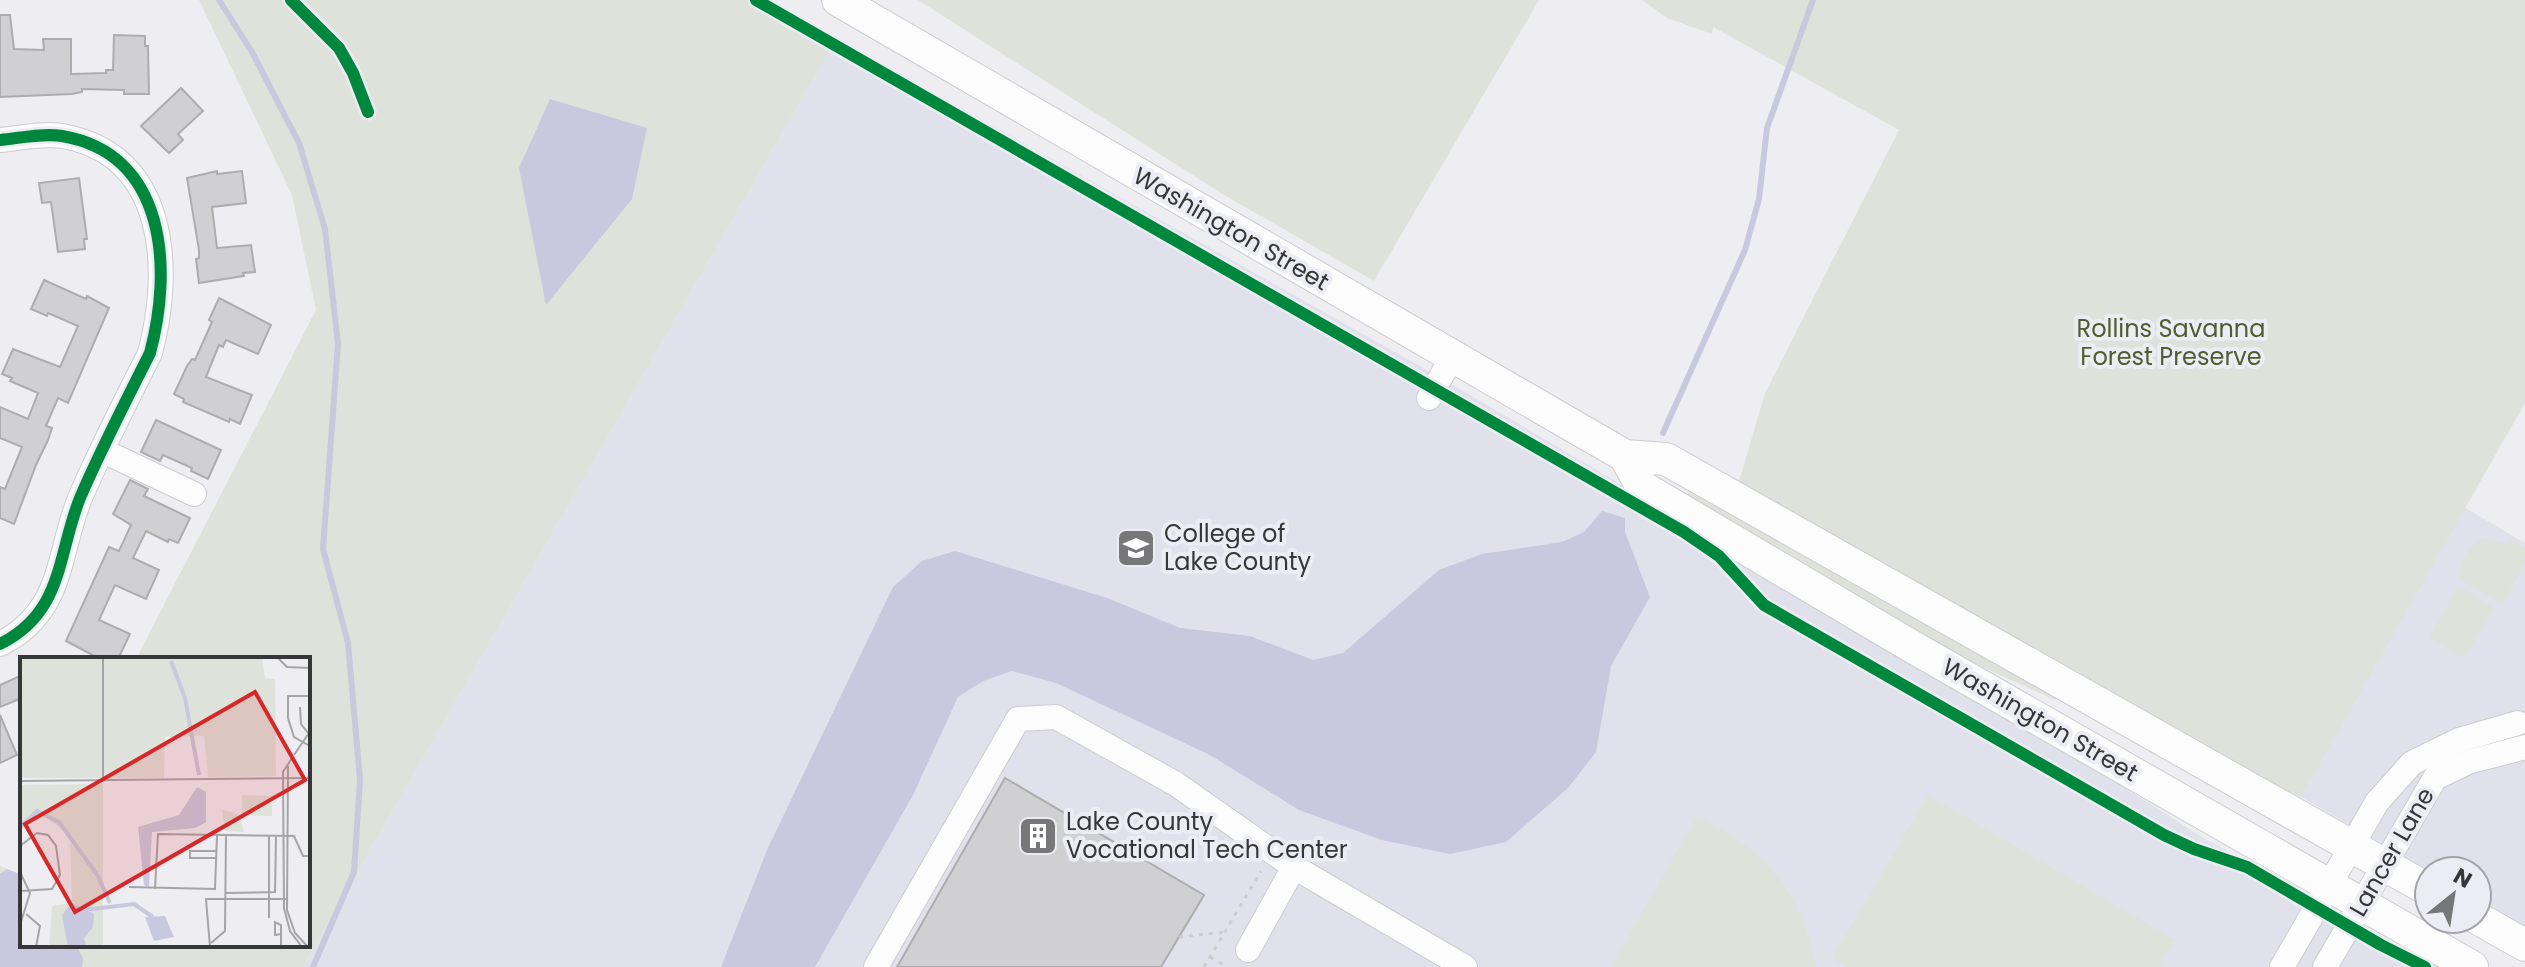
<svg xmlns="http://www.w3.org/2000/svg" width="2525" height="967" font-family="Poppins,sans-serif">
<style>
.built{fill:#e0e1ea}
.green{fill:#dfe2da}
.water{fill:#c8c9de}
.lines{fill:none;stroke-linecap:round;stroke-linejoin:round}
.stream{stroke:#c8c9de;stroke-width:6}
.building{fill:#d0d0d3;stroke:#adadaf;stroke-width:2}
.minor-casing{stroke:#ccccd0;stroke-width:26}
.major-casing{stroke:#ccccd0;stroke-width:34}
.path{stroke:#cdcdce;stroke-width:3;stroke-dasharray:4 6;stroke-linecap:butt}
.minor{stroke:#fcfcfd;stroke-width:24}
.major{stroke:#fcfcfd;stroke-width:32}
.cycleway-casing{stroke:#ecedf4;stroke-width:17}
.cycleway{stroke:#00873e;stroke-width:12}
.labels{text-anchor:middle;stroke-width:8;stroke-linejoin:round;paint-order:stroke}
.street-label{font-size:24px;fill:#37373a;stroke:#ecedf4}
.park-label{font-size:24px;fill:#505d2f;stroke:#ecedf4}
.poi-label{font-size:24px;fill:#37373a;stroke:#ecedf4;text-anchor:start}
.inset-river{fill:none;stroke:#c8c9de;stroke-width:4}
.inset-road{fill:none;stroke:#a5a5a8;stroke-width:2}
.view{fill:#d62828;fill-opacity:0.15;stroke:#d62828;stroke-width:4}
.inset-edge{fill:none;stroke:#37373a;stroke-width:4}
</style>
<rect width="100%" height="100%" fill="#eeeef2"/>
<g class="built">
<polygon points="837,38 1443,379 2012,716 2205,839 2437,967 303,967"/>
<polygon points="2462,506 2525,543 2525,926 2477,898 2477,871 2429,871 2301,797"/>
</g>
<g class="green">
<polygon points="199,0 768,0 837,38 303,967 0,967 0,866 17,873 22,864 22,945 308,945 308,659 136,659 316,310 292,195"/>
<polygon points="918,0 1539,0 1374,281 1224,195"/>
<polygon points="1642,0 2525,0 2525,403 2301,797 2241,769 1738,485 1765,393 1899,130 1713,27 1712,34 1667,18"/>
<polygon points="1690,489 2058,693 2055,700 1926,641 1685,499"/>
<path d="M2484,537L2504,544L2512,539L2525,547V564L2502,604L2460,579C2458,563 2470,545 2484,537Z"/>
<polygon points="2458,587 2494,608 2465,658 2429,637"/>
<polygon points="1928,795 2175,940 2159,967 1847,967 1832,958"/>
<path d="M1697,816C1765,849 1802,891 1816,967H1611Z"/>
</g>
<g class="water">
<polygon points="550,99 647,128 632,199 546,305 519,168"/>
<polygon points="1602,511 1625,518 1625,532 1650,597 1611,666 1596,752 1568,788 1506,842 1450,854 1382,840 1299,810 1210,755 1056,683 1012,671 983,681 958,697 913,795 815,967 721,967 767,850 893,587 922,561 955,551 1107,598 1180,628 1250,636 1313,660 1343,653 1439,570 1482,554 1562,542 1584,532"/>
<polygon points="7,869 22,875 22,945 76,945 83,958 82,967 0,967 0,874"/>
</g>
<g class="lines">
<g class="stream">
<polyline points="219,0 252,52 299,143 325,229 338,344 323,549 348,643 360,780 354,872 313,967"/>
<polyline points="1663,433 1745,250 1759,199 1767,128 1813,0"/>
</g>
</g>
<g class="building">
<polygon points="0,15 10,15 14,49 44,50 43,39 71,39 71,74 106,73 106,70 113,70 114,35 145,36 145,46 148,46 149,94 124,94 124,90 82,89 82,92 72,94 0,97"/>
<polygon points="181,88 203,111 178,134 183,140 169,153 141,126"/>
<polygon points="217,171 217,174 242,171 246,203 212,207 217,248 251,245 255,272 243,273 244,276 199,283 196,259 199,258 199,250 187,178"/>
<polygon points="79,178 87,239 84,239 85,249 58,252 51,202 42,203 39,183"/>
<polygon points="44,280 86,299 87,296 109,308 68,403 58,398 46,426 52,428 48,440 36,465 14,524 0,518 0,487 5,489 22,447 0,438 0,407 28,419 38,393 10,381 12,378 2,374 13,349 60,367 78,326 48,313 47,316 31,309"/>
<polygon points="219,298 271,325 258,354 226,340 223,347 219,345 206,377 252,395 240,424 230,419 229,422 183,402 184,399 174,394 187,366 192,359 195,360 212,322 209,320"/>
<polygon points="156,420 221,450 208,479 191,471 192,468 163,455 160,461 141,452"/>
<polygon points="130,480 148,489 144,496 190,518 178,543 169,539 168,542 146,531 133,558 159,570 146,599 115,585 99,620 130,634 118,659 100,659 66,641 109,547 119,551 131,525 113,514"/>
<polygon points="22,675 22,698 0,707 0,685"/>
<polygon points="0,715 17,755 0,763"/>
<polygon points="1005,778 1204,895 1161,967 897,967"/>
</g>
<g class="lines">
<g class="minor-casing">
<g id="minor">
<path d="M0,140C20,138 42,133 62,136C168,154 172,271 150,353C126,401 101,449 80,498C57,555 64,612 0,644"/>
<polyline points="1429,398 1452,357"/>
<polyline points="103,451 194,494"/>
<polyline points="1248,950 1294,867"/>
<polyline points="876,967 1018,719 1056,717 1176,784 1294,867 1465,967"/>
<polyline points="2282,967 2377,802 2412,763 2459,740 2518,723"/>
<polyline points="2325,967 2435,778 2468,762 2525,747"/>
</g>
</g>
<g class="major-casing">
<g id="major">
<polyline points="838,0 1625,456 1666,459 2429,890"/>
<polyline points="1625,456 1642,487 1911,646 2472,967"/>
<polyline points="2477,918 2525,945"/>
</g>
</g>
<g class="path">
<polyline points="1179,937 1225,932"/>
<polyline points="1210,957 1227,967"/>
<polyline points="1204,967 1261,871"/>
</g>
<use href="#minor" class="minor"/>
<use href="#major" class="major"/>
<g class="cycleway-casing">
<g id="cycleway">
<polyline points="291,0 339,48 353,73 368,112"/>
<polyline points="756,0 1684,532 1719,556 1764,605 2164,835 2194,849 2247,867 2381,945 2425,967"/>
<path d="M0,140C20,138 42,133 62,136C168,154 172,271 150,353C126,401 101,449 80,498C57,555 64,612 0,644"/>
</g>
</g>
<use href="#cycleway" class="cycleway"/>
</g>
<defs>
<g id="university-square" transform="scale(2)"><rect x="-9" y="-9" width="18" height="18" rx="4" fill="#77777a" stroke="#ecedf4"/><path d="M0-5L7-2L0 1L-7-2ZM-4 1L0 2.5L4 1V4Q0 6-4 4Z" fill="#fff"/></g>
<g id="building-square" transform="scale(2)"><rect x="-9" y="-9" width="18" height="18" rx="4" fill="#77777a" stroke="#ecedf4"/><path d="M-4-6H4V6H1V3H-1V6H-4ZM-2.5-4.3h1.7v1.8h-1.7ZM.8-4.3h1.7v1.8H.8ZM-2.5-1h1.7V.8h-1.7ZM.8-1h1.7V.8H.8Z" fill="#fff"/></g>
</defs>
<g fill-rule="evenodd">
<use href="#university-square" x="1136" y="548"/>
<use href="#building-square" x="1038" y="836"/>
</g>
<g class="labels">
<g class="street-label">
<text transform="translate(1231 229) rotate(30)" y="8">Washington Street</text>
<text transform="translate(2040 720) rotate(30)" y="8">Washington Street</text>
<text transform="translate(2392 852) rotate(-60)" y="8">Lancer Lane</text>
</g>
<g class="park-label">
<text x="2171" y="337">Rollins Savanna<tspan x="2171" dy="28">Forest Preserve</tspan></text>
</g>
<g class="poi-label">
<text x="1164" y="542">College of<tspan x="1164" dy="28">Lake County</tspan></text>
<text x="1066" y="830">Lake County<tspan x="1066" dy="28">Vocational Tech Center</tspan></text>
</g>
</g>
<g transform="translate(20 657)">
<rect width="290" height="290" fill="#eeeef2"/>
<path d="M0,0H242L245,21L255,22L256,119L188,120L184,79L145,80L144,121H0ZM83,127V290H29L32,249L52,246L50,179L21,156L0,169V128ZM222,138L252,139V159L222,158ZM202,152L219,158L224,175L205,174Z" fill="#dfe2da"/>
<path d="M177,130L186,135V165L175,171L132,175L129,230L124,228L118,170L159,158ZM51,246L74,257L73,270L64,281L66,290H48L42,258ZM145,259L154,280L134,284L125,260Z" fill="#c8c9de"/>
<path class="inset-river" d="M151,4L165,41L179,118M0,170L17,154L39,165L78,219L90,246M64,253L114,247L133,260"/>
<path class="inset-road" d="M83,0V123M257,0L267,10L290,11M290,39H268V61L274,80L290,89M280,50L281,67L289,77M274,98L289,76M272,101L263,115L264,251L270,274L282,290M268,109L267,253L275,276L288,290M0,124L290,121M0,189L17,176L28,178L36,189L40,218L32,232L0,234M197,201H170V194H197M0,215L10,236L0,268M109,230L195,232L197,178M135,232L138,177L274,179L283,199H290M206,236L255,235L256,179M6,257L20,269L16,290M249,261V179M261,277L255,278V265L261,268V290M191,286L205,274L206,178M190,290L186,242H266"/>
<path class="view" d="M235,35L285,123L55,255L5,167Z"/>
<rect width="290" height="290" class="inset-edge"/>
</g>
<g transform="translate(2453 895) rotate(30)"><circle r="38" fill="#ecedf4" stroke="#a4a4aa" stroke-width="2"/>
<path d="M0-6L14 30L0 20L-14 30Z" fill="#77777a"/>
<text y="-12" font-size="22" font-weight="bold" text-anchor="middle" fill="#37373a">N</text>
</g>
</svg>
